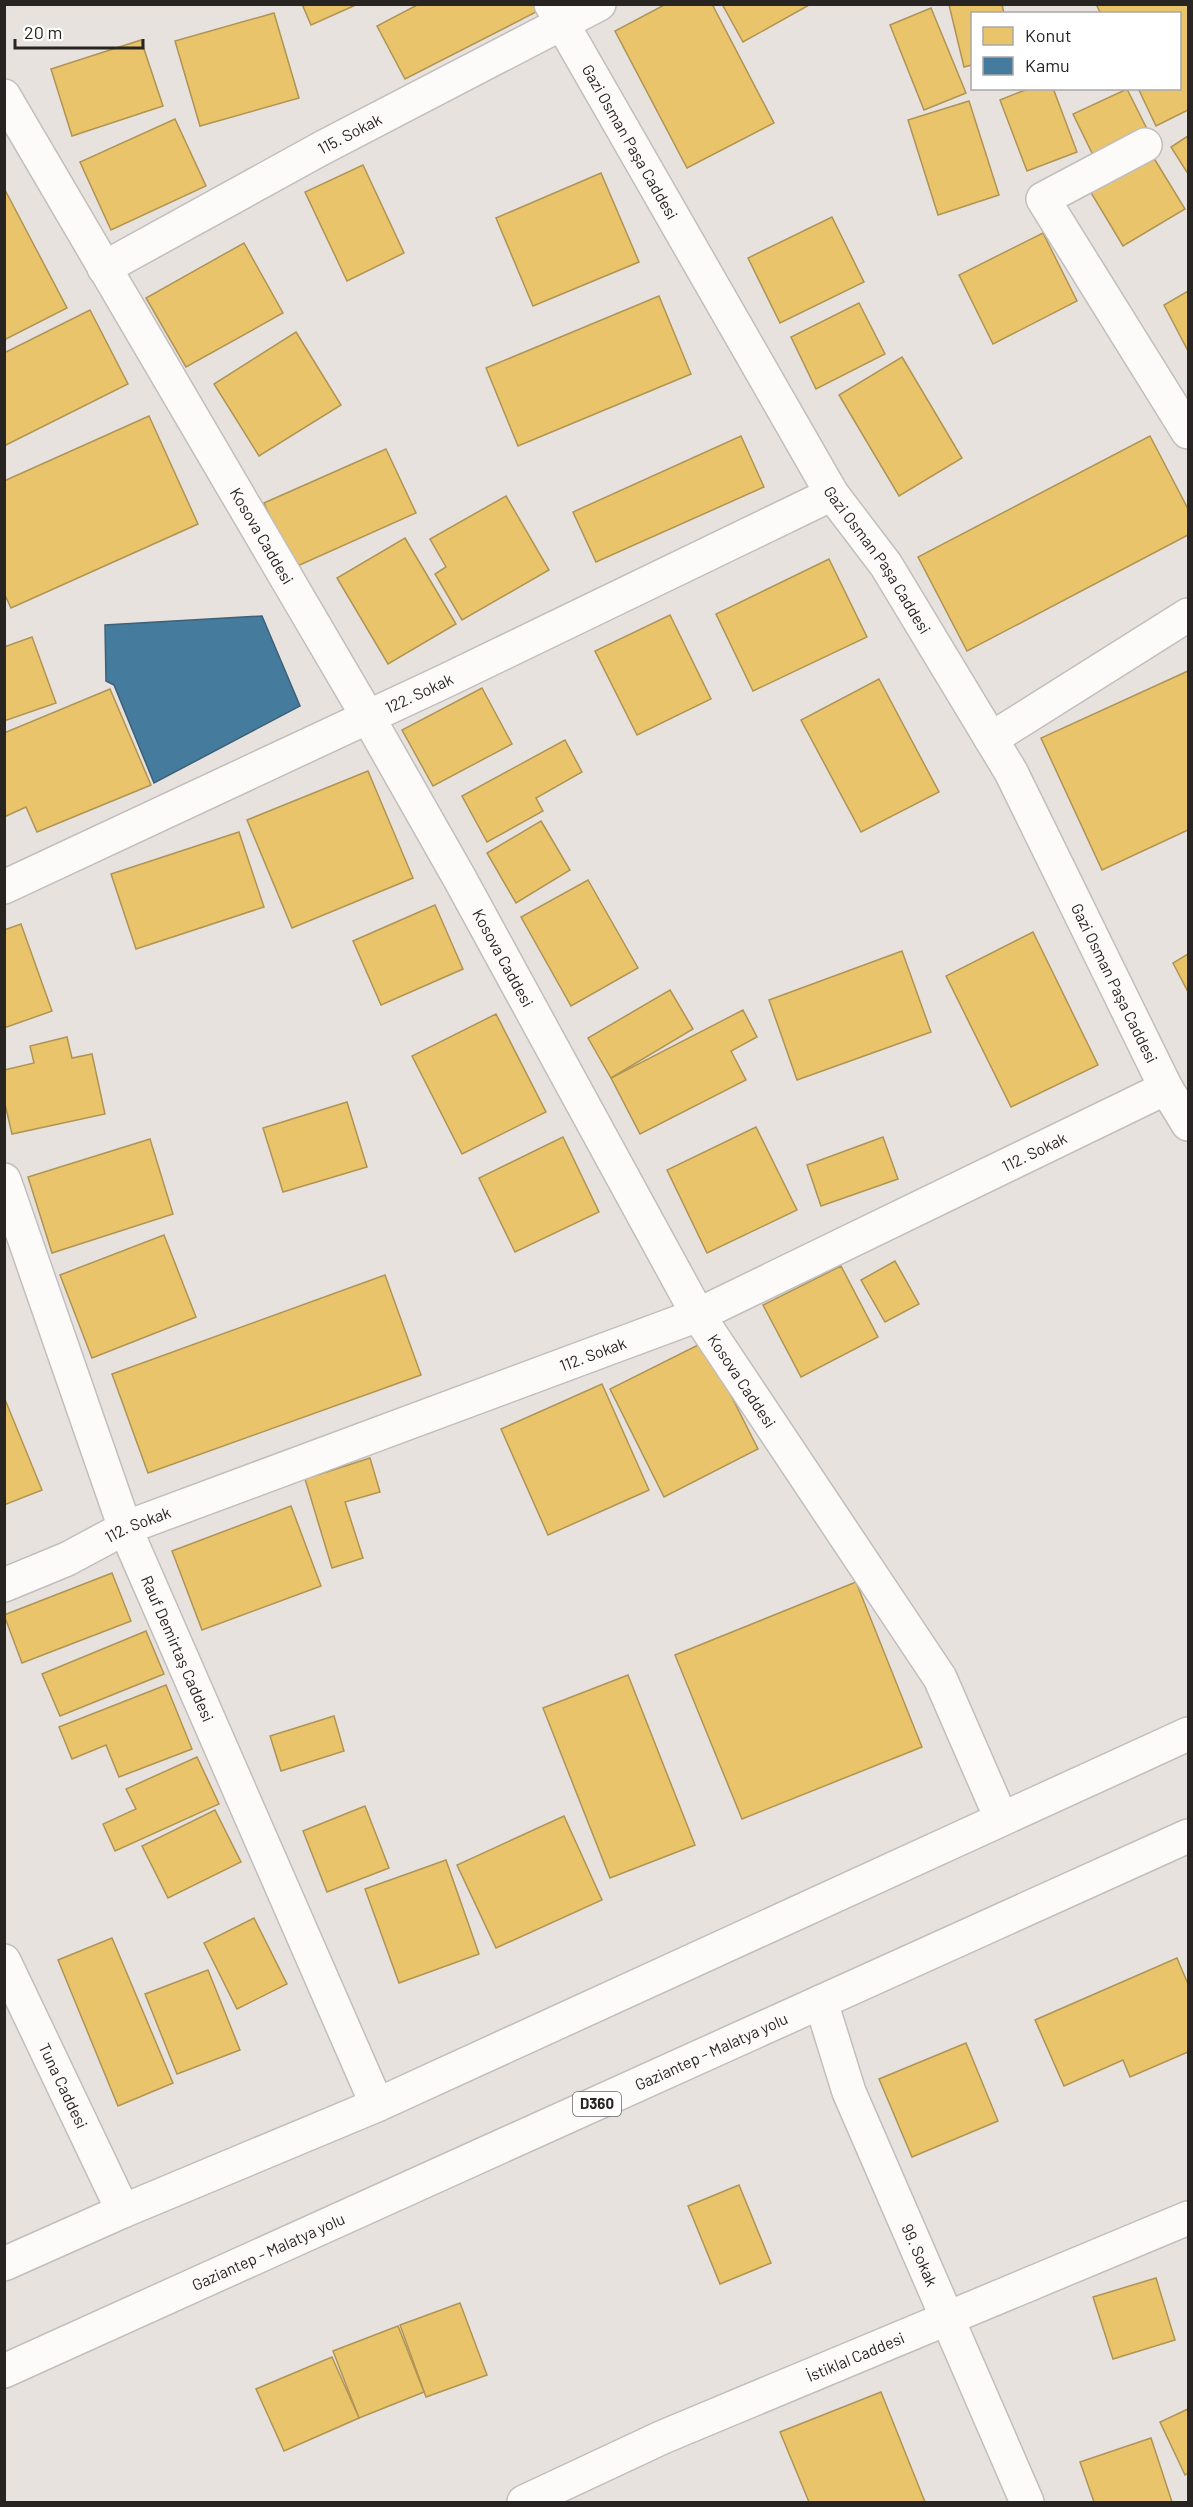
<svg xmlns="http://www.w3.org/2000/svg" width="1193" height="2507" font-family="Barlow,sans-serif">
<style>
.homes{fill:#e9c46a;stroke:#af9454;stroke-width:1.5}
.public{fill:#457b9d;stroke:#3c6178;stroke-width:1.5}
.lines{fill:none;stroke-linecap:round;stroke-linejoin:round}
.minor-casing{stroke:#c2bebb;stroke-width:36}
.tertiary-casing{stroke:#c2bebb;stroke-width:36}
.trunk-casing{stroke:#c2bebb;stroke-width:36}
.minor{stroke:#fcfbfa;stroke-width:33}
.tertiary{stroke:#fcfbfa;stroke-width:33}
.trunk{stroke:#fcfbfa;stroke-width:33}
.labels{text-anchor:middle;stroke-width:6;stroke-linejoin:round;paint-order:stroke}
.shield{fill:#fff;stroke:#686664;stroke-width:1.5}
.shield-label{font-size:15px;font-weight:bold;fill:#282422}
.street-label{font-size:16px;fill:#282422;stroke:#fff}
</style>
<rect width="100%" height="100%" fill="#e8e2de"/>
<g class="homes">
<polygon points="302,4 358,4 311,25"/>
<polygon points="419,4 535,4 538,11 405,79 377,26"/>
<polygon points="666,4 712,4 774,123 687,168 615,31"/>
<polygon points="722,4 811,4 743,42"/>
<polygon points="1002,4 1004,14 972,14 972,65 964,67 949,5"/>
<polygon points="1096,4 1188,4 1188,110 1156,126 1138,88 1180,88 1180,14 1101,14"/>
<polygon points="931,8 966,93 924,110 890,25"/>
<polygon points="274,13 299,98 200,126 175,41"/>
<polygon points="141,40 163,106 72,136 51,69"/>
<polygon points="1030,88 1053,88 1077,152 1027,171 1000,100"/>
<polygon points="1127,89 1147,129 1093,155 1073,114"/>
<polygon points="969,101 999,195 938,215 908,120"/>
<polygon points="175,119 206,186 111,230 80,162"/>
<polygon points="1188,136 1188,174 1171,147"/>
<polygon points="1152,155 1185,209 1123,246 1090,191"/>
<polygon points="363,165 404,253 347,281 305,192"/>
<polygon points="601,173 639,262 533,306 496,218"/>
<polygon points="4,188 67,308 4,340"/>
<polygon points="832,217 864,282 780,323 748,258"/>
<polygon points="1043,233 1077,301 993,344 959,275"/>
<polygon points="244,243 283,313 186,367 146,298"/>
<polygon points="1188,291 1188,351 1164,305"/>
<polygon points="659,296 691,374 518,446 486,368"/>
<polygon points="859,303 885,354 816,389 791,337"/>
<polygon points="90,310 128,384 4,446 4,353"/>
<polygon points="296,332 341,405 259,456 214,384"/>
<polygon points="902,357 962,458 899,496 839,395"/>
<polygon points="149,416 198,524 11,608 4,593 4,481"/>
<polygon points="741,436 764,487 596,562 573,512"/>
<polygon points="1150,436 1188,509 1188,535 967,651 918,557"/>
<polygon points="386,449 416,513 293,568 264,503"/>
<polygon points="506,496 549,570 462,620 435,574 446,567 430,539"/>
<polygon points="405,538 456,624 388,664 337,578"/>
<polygon points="829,559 867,637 753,691 716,614"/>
<polygon points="670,615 711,699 637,735 595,651"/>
<polygon points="32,637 56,703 4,721 4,647"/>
<polygon points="1188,671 1188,830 1102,870 1041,738"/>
<polygon points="879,679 939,792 861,832 801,720"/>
<polygon points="482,688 512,744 433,786 402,730"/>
<polygon points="110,689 151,785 37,832 26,807 4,817 4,733"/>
<polygon points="565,740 582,772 536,798 543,811 487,842 462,796"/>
<polygon points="368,771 413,878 292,928 247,820"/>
<polygon points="541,821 570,870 516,903 487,853"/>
<polygon points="239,832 264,907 136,949 111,874"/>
<polygon points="588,880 638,968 571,1006 521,917"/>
<polygon points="435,905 463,969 381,1005 353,941"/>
<polygon points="21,924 52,1011 4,1028 4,930"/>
<polygon points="1033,932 1098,1065 1011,1107 946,976"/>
<polygon points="902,951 931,1032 797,1080 769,1000"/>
<polygon points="1188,954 1188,992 1173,963"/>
<polygon points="670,990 693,1029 611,1078 588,1038"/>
<polygon points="743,1010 757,1037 731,1051 746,1080 640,1134 611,1078"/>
<polygon points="496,1014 546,1112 462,1154 412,1056"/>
<polygon points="67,1037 72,1058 92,1054 105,1114 12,1134 4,1100 4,1070 34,1063 30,1046"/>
<polygon points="347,1102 367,1167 283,1192 263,1128"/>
<polygon points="756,1127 797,1210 707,1253 667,1170"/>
<polygon points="563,1137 599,1212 515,1252 479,1178"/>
<polygon points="883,1137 898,1179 821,1206 807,1165"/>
<polygon points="150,1139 173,1214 52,1253 28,1177"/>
<polygon points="164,1235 196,1317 92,1358 60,1275"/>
<polygon points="895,1261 919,1304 885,1322 861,1280"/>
<polygon points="841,1266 878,1337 801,1377 763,1305"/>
<polygon points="385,1275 421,1375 148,1473 112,1374"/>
<polygon points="704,1342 758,1449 664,1497 610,1389"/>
<polygon points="602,1384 649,1490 548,1535 501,1429"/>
<polygon points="4,1397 42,1490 4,1505"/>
<polygon points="370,1458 380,1492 345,1502 363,1558 332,1568 305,1479"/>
<polygon points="291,1506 321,1586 202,1630 172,1551"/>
<polygon points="112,1573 131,1621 22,1663 4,1615"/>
<polygon points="856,1582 922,1747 742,1819 675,1655"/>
<polygon points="146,1631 164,1674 60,1716 42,1674"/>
<polygon points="628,1675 695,1845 610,1878 543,1708"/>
<polygon points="166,1685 192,1749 119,1777 106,1745 72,1759 59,1727"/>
<polygon points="334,1716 344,1751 281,1771 270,1736"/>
<polygon points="197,1757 219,1804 115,1851 103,1824 136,1809 126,1789"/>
<polygon points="365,1806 389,1868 327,1892 303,1831"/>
<polygon points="215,1810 241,1862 168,1898 142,1846"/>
<polygon points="564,1816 602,1900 496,1948 457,1865"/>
<polygon points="446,1860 479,1954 399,1983 365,1889"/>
<polygon points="254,1918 287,1984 237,2009 204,1943"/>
<polygon points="112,1938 173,2083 118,2106 58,1960"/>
<polygon points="1177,1958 1188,1984 1188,2052 1130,2077 1123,2060 1064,2086 1035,2020"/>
<polygon points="208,1970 240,2050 177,2074 145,1994"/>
<polygon points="966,2043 998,2121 912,2157 879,2079"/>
<polygon points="739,2185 771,2263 720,2284 688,2206"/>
<polygon points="1156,2278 1175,2340 1113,2359 1093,2297"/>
<polygon points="460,2303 487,2375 426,2397 400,2325"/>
<polygon points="398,2326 424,2392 359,2418 333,2351"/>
<polygon points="332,2357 359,2418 284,2451 256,2389"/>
<polygon points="881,2392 925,2502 809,2502 780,2432"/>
<polygon points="1188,2409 1188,2473 1185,2475 1160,2422"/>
<polygon points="1151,2438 1172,2502 1094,2502 1080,2462"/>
</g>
<polygon class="public" points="262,616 300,706 154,783 114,685 106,681 105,625"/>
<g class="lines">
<g class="minor-casing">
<g id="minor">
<polyline points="1145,145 1043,199 1188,432"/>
<path id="s1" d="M104,268L322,148L599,4"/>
<polyline points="991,739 1188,615"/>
<path id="s2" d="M4,887L445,681L832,494"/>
<path id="s3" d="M4,1585L67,1559L125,1528L698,1315L1166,1088"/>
<path id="s4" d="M4,1961L123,2211"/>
<path id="s5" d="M821,2002L849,2092L1027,2502"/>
</g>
</g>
<g class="tertiary-casing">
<g id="tertiary">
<path id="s6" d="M551,4L832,494L886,565L1011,772L1166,1088L1188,1124"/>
<path id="s7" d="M4,96L368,717L460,879L698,1315L940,1678L1001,1818"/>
<path id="s8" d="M4,1180L125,1528L377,2105"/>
<path id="s9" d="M524,2502L663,2437L1188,2218"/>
</g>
</g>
<g class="trunk-casing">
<g id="trunk">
<polyline points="4,2264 123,2211 377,2105 1188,1734"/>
<path id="s10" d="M4,2371L1188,1836"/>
</g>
</g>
<use href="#minor" class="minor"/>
<use href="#tertiary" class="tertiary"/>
<use href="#trunk" class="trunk"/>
</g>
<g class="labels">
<rect class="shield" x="573" y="2092" width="48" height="24" rx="4.5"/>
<g class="shield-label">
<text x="597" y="2109">D360</text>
</g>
<g class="street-label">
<text dy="6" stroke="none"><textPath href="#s1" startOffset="280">115. Sokak</textPath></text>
<text dy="6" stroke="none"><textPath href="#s6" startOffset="159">Gazi Osman Paşa Caddesi</textPath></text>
<text dy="6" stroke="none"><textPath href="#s7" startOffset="510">Kosova Caddesi</textPath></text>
<text dy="6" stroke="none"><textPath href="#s6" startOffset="645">Gazi Osman Paşa Caddesi</textPath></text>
<text dy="6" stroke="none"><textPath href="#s2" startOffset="458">122. Sokak</textPath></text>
<text dy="6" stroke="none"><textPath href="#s7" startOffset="996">Kosova Caddesi</textPath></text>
<text dy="6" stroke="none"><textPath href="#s6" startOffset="1131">Gazi Osman Paşa Caddesi</textPath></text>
<text dy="6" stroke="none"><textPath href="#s3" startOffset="1119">112. Sokak</textPath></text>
<text dy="6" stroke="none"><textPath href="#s3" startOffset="633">112. Sokak</textPath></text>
<text dy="6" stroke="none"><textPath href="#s7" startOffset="1482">Kosova Caddesi</textPath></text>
<text dy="6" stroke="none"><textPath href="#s3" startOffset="147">112. Sokak</textPath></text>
<text dy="6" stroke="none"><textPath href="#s8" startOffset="500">Rauf Demirtaş Caddesi</textPath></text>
<text dy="6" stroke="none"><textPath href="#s10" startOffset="776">Gaziantep - Malatya yolu</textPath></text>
<text dy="6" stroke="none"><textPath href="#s4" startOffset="138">Tuna Caddesi</textPath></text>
<text dy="6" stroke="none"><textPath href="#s10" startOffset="290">Gaziantep - Malatya yolu</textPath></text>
<text dy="6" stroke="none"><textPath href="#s5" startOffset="272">99. Sokak</textPath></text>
<text dy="6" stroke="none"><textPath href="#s9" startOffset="362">İstiklal Caddesi</textPath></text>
</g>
</g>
<rect width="1193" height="2507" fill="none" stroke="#282422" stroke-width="12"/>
<rect x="971" y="12" width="210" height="78" fill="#ffffff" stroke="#a9a7a7" stroke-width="1.5"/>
<rect x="983" y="27" width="30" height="18" fill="#e9c46a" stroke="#a9a7a7" stroke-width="1.5"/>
<text x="1025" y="42" font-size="18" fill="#282422">Konut</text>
<rect x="983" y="57" width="30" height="18" fill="#457b9d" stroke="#a9a7a7" stroke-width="1.5"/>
<text x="1025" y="72" font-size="18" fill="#282422">Kamu</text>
<path d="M15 39v9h128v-9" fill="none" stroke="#282422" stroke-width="3"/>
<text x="24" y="39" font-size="18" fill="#282422" stroke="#ffffff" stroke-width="4.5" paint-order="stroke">20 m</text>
</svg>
